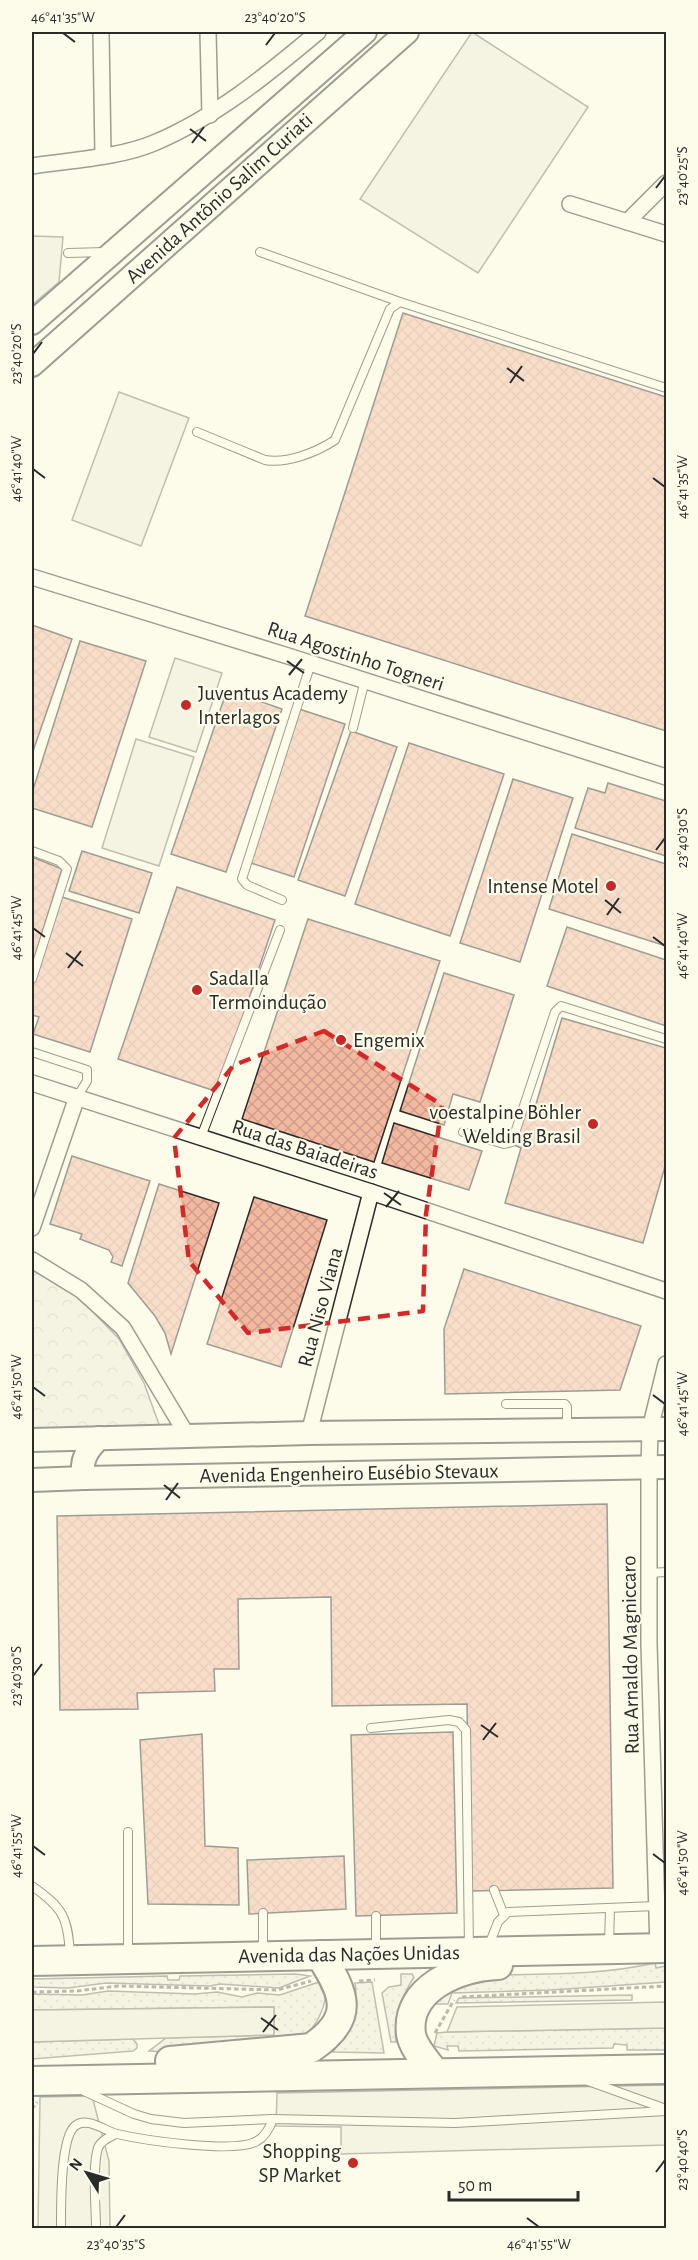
<svg xmlns="http://www.w3.org/2000/svg" width="698" height="2260" font-family="'Alegreya Sans',sans-serif">
<style>
.grass{fill:url(#grass-dots);stroke:#74746e;stroke-width:1.5}
.forest{fill:url(#forest-crowns);stroke:#74746e;stroke-width:1.5}
.pitch{fill:#ecebdb;stroke:#74746e;stroke-width:1.5}
.parking{fill:#eceadb;stroke:#74746e;stroke-width:1.5}
.building{fill:url(#building-cross-hatch);stroke:#2b2b2b;stroke-width:1.5}
.lines{fill:none;stroke-linecap:round;stroke-linejoin:round}
.lane-casing{stroke:#2b2b2b;stroke-width:10}
.street-casing{stroke:#2b2b2b;stroke-width:18}
.secondary-casing{stroke:#2b2b2b;stroke-width:26}
.highway-casing{stroke:#2b2b2b;stroke-width:32}
.path{stroke:#6a6964;stroke-width:3;stroke-dasharray:4.5 3;stroke-linecap:butt}
.lane{stroke:#fdfbea;stroke-width:8}
.street{stroke:#fdfbea;stroke-width:15}
.secondary{stroke:#fdfbea;stroke-width:22}
.highway{stroke:#fdfbea;stroke-width:28}
.marked{fill:none;stroke:#d62828;stroke-width:4.5;stroke-dasharray:12 8;stroke-linejoin:round}
.ticks{fill:none;stroke:#2b2b2b;stroke-width:2}
.poi-dot{fill:#c62828;stroke:#fdfbea;stroke-width:2}
.labels{text-anchor:middle;stroke-width:4.5;stroke-linejoin:round;paint-order:stroke}
.street-label{font-size:21px;fill:#2b2b2b;stroke:#fdfbea}
.poi-label{font-size:21px;fill:#2b2b2b;stroke:#fdfbea;text-anchor:start}
.neatline{fill:none;stroke:#2b2b2b;stroke-width:2}
.ticks-label{font-size:15px;text-anchor:middle;fill:#2b2b2b}
</style>
<defs>
<pattern id="grass-dots" width="8" height="8" patternUnits="userSpaceOnUse" patternTransform="scale(1.5)"><rect width="8" height="8" fill="#ecebdb"/><path d="M2 2h.1M6 6h.1" fill="none" stroke="#cbcabc" stroke-width="1.8" stroke-linecap="round"/></pattern>
<pattern id="forest-crowns" width="20" height="18" patternUnits="userSpaceOnUse" patternTransform="scale(1.5)"><rect width="20" height="18" fill="#ecebdb"/><path d="M2 6a3 3 0 1 1 6 0M12 15a3 3 0 1 1 6 0" fill="none" stroke="#cbcabc"/></pattern>
<pattern id="building-cross-hatch" width="8" height="8" patternUnits="userSpaceOnUse" patternTransform="scale(1.5)"><rect width="8" height="8" fill="#f2b8a0"/><path d="M0 0l8 8M0 8l8-8" fill="none" stroke="#d09e8a"/></pattern>
</defs>
<rect width="100%" height="100%" fill="#fdfbea"/>
<g class="grass">
<path d="M665,1961H666V1982L551,1990L452,1993L448,2004H436L441,1994L482,1980H492L493,1975C547,1974 602,1975 655,1963L656,1968L666,1966Z"/>
<polygon points="296,1974 310,1976 279,1988 220,1984 210,1986 106,1983 68,1988 32,1987 32,1979 167,1976 168,1980 179,1980 180,1976"/>
<path d="M401,1974H412L414,1977C401,1998 393,2017 396,2042H391L382,1993L389,1987L401,1985Z"/>
<path d="M319,1982L326,1994C317,2054 266,2049 219,2050C196,2051 172,2053 149,2051L166,2038L274,2035V2007L32,2010V1994L82,1995L108,1991L195,1994L217,1992L242,1997L257,1993L280,1995Z"/>
<path d="M372,1982L384,2053L333,2052C349,2027 360,2015 355,1983Z"/>
<polygon points="632,1995 632,2000 456,2003 459,1998"/>
<polygon points="666,2028 666,2050 627,2050 627,2045 614,2044 613,2048 459,2051 458,2046 447,2046 448,2050 434,2046 437,2033 447,2032"/>
<polygon points="133,2039 137,2044 137,2048 133,2051 32,2059 32,2042"/>
</g>
<polygon class="forest" points="32,1270 76,1294 119,1339 144,1383 160,1427 32,1429"/>
<g class="pitch">
<polygon points="472,32 588,107 478,273 360,199"/>
<polygon points="32,236 63,237 59,282 32,305"/>
<polygon points="119,392 189,418 141,546 72,520"/>
<polygon points="175,658 222,673 196,752 149,737"/>
<polygon points="136,739 194,757 159,866 102,848"/>
</g>
<g class="parking">
<polygon points="666,2002 666,2028 447,2032 457,2007"/>
<polygon points="274,2007 274,2035 32,2042 32,2010"/>
<polygon points="666,2085 666,2145 341,2154 341,2127 276,2126 277,2093"/>
<polygon points="92,2096 109,2161 110,2228 38,2228 40,2097"/>
</g>
<g class="building">
<polygon points="403,313 666,397 666,731 305,616"/>
<polygon points="32,625 72,639 32,754"/>
<polygon points="80,641 146,661 92,827 32,808 32,793"/>
<polygon points="227,690 282,709 226,872 171,854"/>
<polygon points="299,709 345,724 294,877 248,862"/>
<polygon points="351,731 397,747 345,896 298,880"/>
<polygon points="409,743 504,774 450,936 355,904"/>
<polygon points="513,779 573,798 520,962 460,943"/>
<polygon points="608,783 666,801 666,856 575,828 588,788 605,793"/>
<polygon points="572,834 666,864 666,946 549,909"/>
<polygon points="82,851 152,873 139,913 69,891"/>
<polygon points="32,857 62,869 32,965"/>
<polygon points="177,887 275,920 218,1092 118,1059"/>
<polygon points="59,896 132,919 90,1052 33,1034 39,1017 32,1015 32,982"/>
<polygon points="308,919 440,961 374,1162 242,1119"/>
<polygon points="567,927 666,960 666,1026 547,986"/>
<polygon points="444,973 514,995 480,1102 453,1094 444,1125 400,1111"/>
<polygon points="562,1018 666,1048 666,1163 643,1243 505,1203 521,1148 512,1144 527,1104 536,1104"/>
<polygon points="394,1123 482,1151 469,1190 382,1163"/>
<polygon points="72,1156 150,1181 122,1266 111,1262 113,1257 109,1250 80,1239 82,1234 50,1224"/>
<polygon points="159,1184 219,1203 171,1354 165,1333 155,1316 128,1283"/>
<polygon points="254,1197 327,1220 281,1367 207,1344"/>
<polygon points="464,1269 641,1326 620,1390 445,1394 444,1329"/>
<polygon points="607,1504 613,1888 470,1891 467,1704 332,1706 331,1597 238,1599 239,1669 214,1669 215,1691 137,1693 138,1709 60,1710 57,1516"/>
<polygon points="453,1732 457,1913 356,1916 351,1735"/>
<polygon points="202,1734 205,1846 238,1848 239,1905 148,1904 140,1740"/>
<polygon points="344,1856 346,1909 249,1914 247,1860"/>
</g>
<g class="lines">
<g class="lane-casing">
<g id="lane">
<polyline points="260,252 400,302"/>
<polyline points="68,253 105,252"/>
<path d="M197,432L265,460C287,464 317,452 335,440L390,309L400,302L666,388"/>
<polyline points="353,728 365,680"/>
<polyline points="32,851 59,861 67,869 32,979"/>
<polyline points="282,900 247,885 242,879 311,663"/>
<polyline points="32,1052 87,1070 87,1081 77,1097"/>
<polyline points="463,1132 504,1144 512,1142 555,1012 561,1006 666,1039"/>
<polyline points="201,1137 280,930"/>
<polyline points="506,1404 565,1404 567,1407 567,1428"/>
<polyline points="650,1573 666,1572"/>
<polyline points="371,1728 449,1720 459,1722 466,1730 469,1947"/>
<polyline points="128,1832 128,1954"/>
<path d="M32,1886C63,1908 68,1917 70,1955"/>
<polyline points="494,1890 504,1915"/>
<polyline points="263,1913 263,1952"/>
<polyline points="609,1944 610,1909"/>
<polyline points="489,1945 498,1922 508,1912 656,1906"/>
<polyline points="376,1949 376,1916"/>
<polyline points="588,2081 666,2109"/>
<polyline points="84,2091 134,2114 151,2119 184,2123 273,2119 455,2123 666,2111"/>
<path d="M61,2228C61,2209 60,2138 75,2126C87,2116 105,2131 117,2134C143,2140 236,2154 257,2141C265,2137 270,2127 273,2119"/>
<path d="M96,2228C96,2208 92,2166 98,2148C101,2140 110,2137 116,2134"/>
</g>
</g>
<g class="street-casing">
<g id="street">
<polyline points="101,32 103,156"/>
<polyline points="208,32 210,115"/>
<path d="M32,166C71,160 118,158 154,143C216,117 268,74 318,32"/>
<polyline points="570,204 666,234"/>
<polyline points="627,222 666,183"/>
<polyline points="32,577 288,656 666,777"/>
<polyline points="32,1083 371,1192 666,1291"/>
<polyline points="32,1228 77,1097"/>
<polyline points="32,1260 81,1290 123,1328 187,1435"/>
<polyline points="309,1433 371,1192"/>
<polyline points="658,1948 649,1644 649,1468 650,1429 666,1364"/>
</g>
</g>
<g class="secondary-casing">
<g id="secondary">
<polyline points="32,323 365,32"/>
<polyline points="32,365 407,32"/>
<polyline points="32,1440 309,1433 666,1429"/>
<path d="M84,1478C80,1460 87,1450 99,1438"/>
<polyline points="32,1480 84,1478 666,1467"/>
</g>
</g>
<g class="highway-casing">
<g id="highway">
<polyline points="32,1961 666,1948"/>
<path d="M170,2061L311,2048C356,2018 345,1994 320,1955"/>
<path d="M435,2073C427,2062 413,2048 411,2034C405,1988 460,1966 498,1965"/>
<polyline points="32,2081 666,2069"/>
</g>
</g>
<g class="path">
<polyline points="359,1981 375,1980"/>
<polyline points="32,1992 77,1991 118,1986 277,1990 311,1981"/>
<polyline points="462,1997 666,1986"/>
<polyline points="435,2033 454,2000"/>
<polyline points="32,2109 37,2102"/>
</g>
<use href="#lane" class="lane"/>
<use href="#street" class="street"/>
<use href="#secondary" class="secondary"/>
<use href="#highway" class="highway"/>
</g>
<path d="M0 0H698V2260H0ZM324,1031L442,1105L426,1214L423,1311L248,1333L189,1261L174,1138L234,1065Z" fill="#fdfbea" fill-opacity=".55" fill-rule="evenodd"/>
<path class="marked" d="M324,1031L442,1105L426,1214L423,1311L248,1333L189,1261L174,1138L234,1065Z"/>
<path class="ticks" d="M63,33L75,42M266,45L275,33M190,129L206,141M192,143L204,127M656,188L665,176M33,354L42,342M507,368L524,381M510,383L522,366M33,469L45,478M653,478L665,487M287,661L304,673M289,675L302,659M656,850L665,838M605,900L621,913M607,915L619,898M33,928L45,937M653,937L665,946M66,953L83,966M68,968L81,951M384,1193L401,1205M386,1207L399,1191M33,1387L45,1396M653,1395L665,1404M164,1485L180,1498M166,1500L178,1483M33,1676L42,1664M481,1725L498,1737M483,1740L496,1723M33,1846L45,1855M653,1854L665,1863M261,2018L278,2030M263,2032L276,2015M656,2172L665,2160M527,2218L539,2227M116,2227L125,2215"/>
<g class="poi-dot">
<circle cx="186" cy="705" r="6"/>
<circle cx="611" cy="886" r="6"/>
<circle cx="197" cy="990" r="6"/>
<circle cx="341" cy="1040" r="6"/>
<circle cx="593" cy="1124" r="6"/>
<circle cx="353" cy="2163" r="6"/>
</g>
<g class="labels">
<g class="street-label">
<text transform="translate(219 198) rotate(-42)" y="7">Avenida Antônio Salim Curiati</text>
<text transform="translate(356 656) rotate(18)" y="7">Rua Agostinho Togneri</text>
<text transform="translate(305 1149) rotate(18)" y="7">Rua das Baiadeiras</text>
<text transform="translate(320 1307) rotate(-75)" y="7">Rua Niso Viana</text>
<text transform="translate(349 1473) rotate(-1)" y="7">Avenida Engenheiro Eusébio Stevaux</text>
<text transform="translate(630 1655) rotate(-91)" y="7">Rua Arnaldo Magniccaro</text>
<text transform="translate(349 1954) rotate(-1)" y="7">Avenida das Nações Unidas</text>
</g>
<g class="poi-label">
<text x="198" y="700">Juventus Academy<tspan x="198" dy="24">Interlagos</tspan></text>
<text x="599" y="893" text-anchor="end">Intense Motel</text>
<text x="209" y="985">Sadalla<tspan x="209" dy="24">Termoindução</tspan></text>
<text x="353" y="1047">Engemix</text>
<text x="581" y="1119" text-anchor="end">voestalpine Böhler<tspan x="581" dy="24">Welding Brasil</tspan></text>
<text x="341" y="2158" text-anchor="end">Shopping<tspan x="341" dy="24">SP Market</tspan></text>
</g>
</g>
<rect width="698" height="2260" fill="none" stroke="#fdfbea" stroke-width="66"/>
<g transform="translate(87 2173) rotate(307)" stroke="#fdfbea" stroke-width="4.5" paint-order="stroke">
<path d="M0-4.5L10 22L0 15L-10 22Z" fill="#2b2b2b"/>
<text y="-9" font-size="16" font-weight="bold" text-anchor="middle" fill="#2b2b2b">N</text>
</g>
<path d="M449 2191v9h129v-9" fill="none" stroke="#2b2b2b" stroke-width="3"/>
<text x="458" y="2191" font-size="18" fill="#2b2b2b" stroke="#fdfbea" stroke-width="4.5" paint-order="stroke">50 m</text>
<rect x="33" y="33" width="632" height="2194" class="neatline"/>
<g class="ticks-label">
<text x="63" y="22">46°41'35"W</text>
<text x="275" y="22">23°40'20"S</text>
<text transform="translate(682 176) rotate(-90)" y="5">23°40'25"S</text>
<text transform="translate(16 354) rotate(-90)" y="5">23°40'20"S</text>
<text transform="translate(16 469) rotate(-90)" y="5">46°41'40"W</text>
<text transform="translate(682 487) rotate(-90)" y="5">46°41'35"W</text>
<text transform="translate(682 838) rotate(-90)" y="5">23°40'30"S</text>
<text transform="translate(16 928) rotate(-90)" y="5">46°41'45"W</text>
<text transform="translate(682 946) rotate(-90)" y="5">46°41'40"W</text>
<text transform="translate(16 1387) rotate(-90)" y="5">46°41'50"W</text>
<text transform="translate(682 1404) rotate(-90)" y="5">46°41'45"W</text>
<text transform="translate(16 1676) rotate(-90)" y="5">23°40'30"S</text>
<text transform="translate(16 1846) rotate(-90)" y="5">46°41'55"W</text>
<text transform="translate(682 1863) rotate(-90)" y="5">46°41'50"W</text>
<text transform="translate(682 2160) rotate(-90)" y="5">23°40'40"S</text>
<text x="116" y="2249">23°40'35"S</text>
<text x="539" y="2249">46°41'55"W</text>
</g>
</svg>
